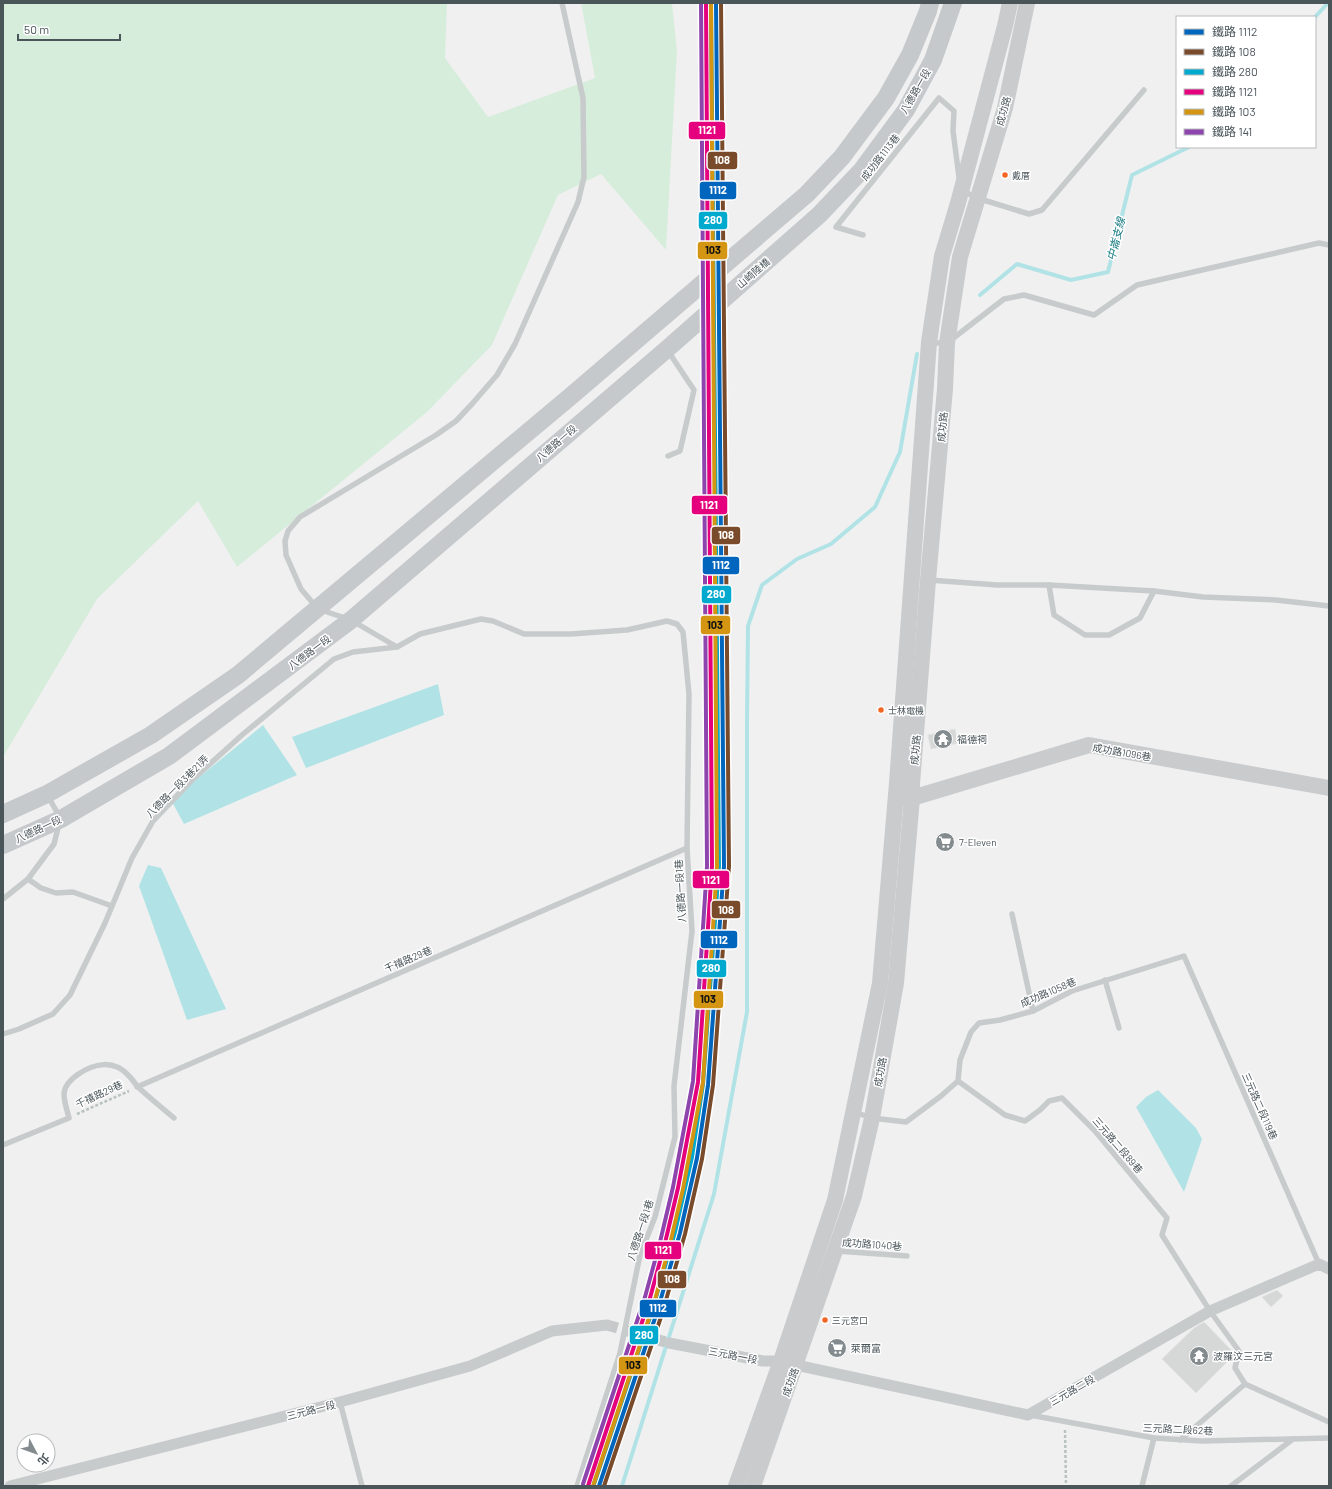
<svg xmlns="http://www.w3.org/2000/svg" width="1332" height="1489" font-family="Barlow,'Noto Sans TC',sans-serif">
<style>
.green{fill:#d7eddc}
.water{fill:#b1e3e6}
.lines{fill:none;stroke-linecap:round;stroke-linejoin:round}
.stream{stroke:#b1e3e6;stroke-width:4}
.building{fill:#d6d8d8;stroke:#e2e2e3}
.street-tunnel{stroke:#c6c9ca;stroke-width:11;stroke-dasharray:11 5.5;stroke-linecap:butt}
.path{stroke:#b8c2be;stroke-width:2.5;stroke-dasharray:3 2;stroke-linecap:butt}
.lane{stroke:#c8cbcc;stroke-width:5.5}
.street{stroke:#c8cbcc;stroke-width:11}
.secondary{stroke:#c9cbcd;stroke-width:16}
.primary{stroke:#c6c9cb;stroke-width:18}
.rail-1-casing{stroke:#fff;stroke-width:7}
.rail-2-casing{stroke:#fff;stroke-width:7}
.rail-3-casing{stroke:#fff;stroke-width:7}
.rail-4-casing{stroke:#fff;stroke-width:7}
.rail-5-casing{stroke:#fff;stroke-width:7}
.rail-6-casing{stroke:#fff;stroke-width:7}
.rail-1{stroke:#0065bd;stroke-width:4}
.rail-2{stroke:#7a4b2a;stroke-width:4}
.rail-3{stroke:#00a9ce;stroke-width:4}
.rail-4{stroke:#e5007d;stroke-width:4}
.rail-5{stroke:#d49612;stroke-width:4}
.rail-6{stroke:#8e44ad;stroke-width:4}
.bus-dot{fill:#f26522;stroke:#fff;stroke-width:1.5}
.labels{text-anchor:middle;stroke-width:3;stroke-linejoin:round;paint-order:stroke}
.bus-label{font-size:9px;fill:#4a555a;stroke:#fff;text-anchor:start}
.street-label{font-size:10px;fill:#4a555a;stroke:#fff}
.poi-label{font-size:10px;fill:#4a555a;stroke:#fff;text-anchor:start}
.water-label{font-size:11px;font-style:italic;fill:#1c7f85;stroke:#fff}
.line-badge{stroke:#fff;stroke-width:1.5}
.badge-label{font-size:11px;text-anchor:middle;font-weight:bold;fill:#fff}
.pale-badge-label{font-size:11px;text-anchor:middle;font-weight:bold;fill:#111}
</style>
<rect width="100%" height="100%" fill="#f0f0f0"/>
<polygon class="green" points="3,3 447,3 445,58 488,117 595,78 581,3 672,3 677,51 666,250 601,174 558,195 492,345 427,412 237,567 198,501 97,599 3,757"/>
<g class="water">
<polygon points="438,684 444,715 306,768 292,737"/>
<polygon points="263,725 297,775 184,824 171,800"/>
<polygon points="148,865 161,868 226,1009 187,1020 139,886"/>
<polygon points="1158,1090 1196,1128 1202,1139 1184,1192 1136,1107 1146,1097"/>
</g>
<g class="lines">
<g class="stream">
<polyline points="1315,17 1328,3"/>
<polyline points="980,295 1017,264 1071,280 1108,272 1132,175 1189,147"/>
<polyline points="622,1486 714,1194 747,1012 747,720 748,626 762,585 797,559 831,544 875,507 900,452 917,354"/>
</g>
</g>
<g class="building">
<polygon points="955,729 958,743 931,749 928,735"/>
<polygon points="1277,1290 1283,1296 1271,1307 1262,1297"/>
<polygon points="1204,1322 1234,1353 1234,1355 1196,1393 1162,1359 1194,1328"/>
</g>
<g class="lines">
<polyline class="street-tunnel" points="607,1325 669,1343"/>
<g class="path">
<polyline points="77,1114 129,1091"/>
<polyline points="1065,1430 1066,1486"/>
</g>
<g class="lane">
<polyline points="562,3 583,98 584,177 578,202 515,344 497,375 472,404 456,421 436,435 300,517 288,531 285,541 286,555 301,589 318,609 351,620 397,647 420,634 481,619 493,621 524,634 571,634 627,630 667,621 677,624 683,632 689,694 687,848 692,931 674,1086 675,1137 655,1217 640,1255 620,1353 577,1486"/>
<polyline points="963,191 977,198 1029,214 1042,210 1144,90"/>
<polyline points="863,235 836,227 939,98 954,111 953,131 959,177"/>
<polyline points="931,343 947,343 1004,299 1024,295 1094,315 1137,285 1319,243 1329,245"/>
<polyline points="668,351 694,390 680,451 668,456"/>
<polyline points="929,580 997,585 1049,585 1154,591 1203,597 1276,600 1329,606"/>
<polyline points="1049,585 1054,615 1085,635 1109,635 1140,618 1154,591"/>
<polyline points="48,796 59,816"/>
<polyline points="28,879 41,888 56,893 73,892 112,906"/>
<polyline points="3,899 28,879 54,844 59,824"/>
<polyline points="1012,914 1033,1011"/>
<polyline points="1105,980 1119,1028"/>
<polyline points="3,1034 19,1029 53,1014 70,995 105,923 132,858 153,821 191,781 242,735 334,659 353,652 397,647"/>
<polyline points="958,1081 1005,1115 1025,1121 1040,1110 1049,1101 1062,1098 1095,1131 1167,1218 1162,1235 1210,1311 1239,1351 1235,1368 1245,1384"/>
<polyline points="137,1087 687,848"/>
<polyline points="854,1112 872,1118 906,1122 941,1096 958,1081 960,1060 971,1032 979,1023 1000,1020 1033,1011 1072,991 1184,956 1319,1264"/>
<path d="M3,1145L69,1118C64,1098 58,1089 77,1075C94,1063 114,1059 129,1076C133,1080 135,1084 139,1088C150,1098 162,1108 174,1118"/>
<polyline points="837,1251 907,1256"/>
<polyline points="1245,1384 1329,1422"/>
<polyline points="340,1402 362,1486"/>
<polyline points="1030,1415 1154,1438 1202,1441 1329,1438"/>
<polyline points="1180,1440 1245,1384"/>
<polyline points="1142,1486 1154,1438"/>
<polyline points="1231,1486 1293,1439"/>
</g>
<g class="street">
<polyline points="669,1343 763,1361 781,1361 796,1365 1028,1415 1210,1311 1319,1264 1329,1269"/>
<polyline points="10,1486 340,1402 470,1366 552,1331 607,1325"/>
</g>
<g class="secondary">
<polyline points="902,798 912,798 1089,745 1329,788"/>
<polyline points="736,1486 781,1361 835,1200 880,983 897,783 929,342 942,256 958,203 1005,26 1010,3"/>
<polyline points="753,1486 854,1196 872,1118 896,983 912,798 912,784 928,580 945,389 947,343 960,257 1005,108 1027,3"/>
</g>
<g class="primary">
<polyline points="3,814 47,794 151,735 238,675 571,396 807,194 842,157 886,98 910,55 928,11 930,3"/>
<polyline points="3,845 61,819 169,756 351,620 667,349 819,215 861,171 906,110 933,60 953,3"/>
</g>
<g class="rail-1-casing">
<polyline id="rail-1" points="599,1486 657,1312 680,1233 697,1158 708,1085 724,866 716,3"/>
</g>
<g class="rail-2-casing">
<polyline id="rail-2" points="604,1486 662,1314 685,1234 702,1159 713,1085 729,866 721,3"/>
</g>
<g class="rail-3-casing">
<polyline id="rail-3" points="594,1484 652,1311 675,1232 692,1157 703,1084 719,866 711,3"/>
</g>
<g class="rail-4-casing">
<polyline id="rail-4" points="588,1486 650,1298 665,1243 678,1188 698,1082 712,866 706,3"/>
</g>
<g class="rail-5-casing">
<polyline id="rail-5" points="593,1486 655,1300 670,1244 683,1189 703,1082 717,866 711,3"/>
</g>
<g class="rail-6-casing">
<polyline id="rail-6" points="583,1484 645,1297 660,1242 673,1187 693,1081 707,866 701,3"/>
</g>
<use href="#rail-1" class="rail-1"/>
<use href="#rail-2" class="rail-2"/>
<use href="#rail-3" class="rail-3"/>
<use href="#rail-4" class="rail-4"/>
<use href="#rail-5" class="rail-5"/>
<use href="#rail-6" class="rail-6"/>
</g>
<defs>
<g id="temple-disc" transform="scale(1)"><circle r="9.5" fill="#848b8e" stroke="#fff"/><path d="M0-6L5-2H3V0L6.5 2.5H4V6H1.5V3h-3V6H-4V2.5H-6.5L-3 0V-2H-5Z" fill="#fff"/></g>
<g id="supermarket-disc" transform="scale(1)"><circle r="9.5" fill="#848b8e" stroke="#fff"/><path d="M-6-5.5h2.5l.6 2H6L4.5 2H-2.5L-4.4-4H-6ZM-1.5 3.2a1.3 1.3 0 1 0 .1 0ZM3 3.2a1.3 1.3 0 1 0 .1 0Z" fill="#fff"/></g>
</defs>
<g fill-rule="evenodd">
<use href="#temple-disc" x="943" y="739"/>
<use href="#supermarket-disc" x="945" y="842"/>
<use href="#supermarket-disc" x="837" y="1348"/>
<use href="#temple-disc" x="1199" y="1356"/>
</g>
<g class="bus-dot">
<circle cx="1005" cy="175" r="3.5"/>
<circle cx="881" cy="710" r="3.5"/>
<circle cx="825" cy="1320" r="3.5"/>
</g>
<g class="labels">
<g class="bus-label">
<text x="1012" y="179">戴厝</text>
<text x="888" y="714">士林電機</text>
<text x="832" y="1324">三元宮口</text>
</g>
<g class="street-label">
<text transform="translate(915 91) rotate(-60)" y="4">八德路一段</text>
<text transform="translate(1003 111) rotate(-75)" y="4">成功路</text>
<text transform="translate(880 157) rotate(-52)" y="4">成功路1113巷</text>
<text transform="translate(753 273) rotate(-41)" y="4">山崎陸橋</text>
<text transform="translate(942 427) rotate(-85)" y="4">成功路</text>
<text transform="translate(556 443) rotate(-41)" y="4">八德路一段</text>
<text transform="translate(309 652) rotate(-37)" y="4">八德路一段</text>
<text transform="translate(915 750) rotate(-85)" y="4">成功路</text>
<text transform="translate(1122 752) rotate(10)" y="4">成功路1096巷</text>
<text transform="translate(177 786) rotate(-45)" y="4">八德路一段3巷21弄</text>
<text transform="translate(38 829) rotate(-25)" y="4">八德路一段</text>
<text transform="translate(680 891) rotate(-93)" y="4">八德路一段1巷</text>
<text transform="translate(408 959) rotate(-23)" y="4">千禧路29巷</text>
<text transform="translate(1048 992) rotate(-23)" y="4">成功路1058巷</text>
<text transform="translate(880 1072) rotate(-80)" y="4">成功路</text>
<text transform="translate(99 1094) rotate(-25)" y="4">千禧路29巷</text>
<text transform="translate(1260 1106) rotate(66)" y="4">三元路二段119巷</text>
<text transform="translate(1118 1145) rotate(49)" y="4">三元路二段89巷</text>
<text transform="translate(640 1230) rotate(-72)" y="4">八德路一段1巷</text>
<text transform="translate(872 1244) rotate(4)" y="4">成功路1040巷</text>
<text transform="translate(733 1355) rotate(11)" y="4">三元路一段</text>
<text transform="translate(790 1382) rotate(-70)" y="4">成功路</text>
<text transform="translate(1072 1390) rotate(-30)" y="4">三元路二段</text>
<text transform="translate(311 1410) rotate(-14)" y="4">三元路一段</text>
<text transform="translate(1178 1429) rotate(3)" y="4">三元路二段62巷</text>
</g>
<g class="poi-label">
<text x="957" y="743">福德祠</text>
<text x="959" y="846">7-Eleven</text>
<text x="851" y="1352">萊爾富</text>
<text x="1213" y="1360">波羅汶三元宮</text>
</g>
<g class="water-label">
<text transform="translate(1116 239) rotate(-76)" y="4">中崙支線</text>
</g>
</g>
<g class="line-badge">
<rect x="688" y="121" width="38" height="19" rx="4" fill="#e5007d"/>
<rect x="707" y="151" width="31" height="19" rx="4" fill="#7a4b2a"/>
<rect x="699" y="181" width="38" height="19" rx="4" fill="#0065bd"/>
<rect x="698" y="211" width="30" height="19" rx="4" fill="#00a9ce"/>
<rect x="697" y="241" width="31" height="19" rx="4" fill="#d49612"/>
<rect x="691" y="495" width="37" height="20" rx="4" fill="#e5007d"/>
<rect x="711" y="526" width="30" height="19" rx="4" fill="#7a4b2a"/>
<rect x="702" y="556" width="38" height="19" rx="4" fill="#0065bd"/>
<rect x="701" y="585" width="31" height="19" rx="4" fill="#00a9ce"/>
<rect x="700" y="615" width="31" height="20" rx="4" fill="#d49612"/>
<rect x="692" y="870" width="38" height="19" rx="4" fill="#e5007d"/>
<rect x="711" y="900" width="30" height="19" rx="4" fill="#7a4b2a"/>
<rect x="700" y="930" width="38" height="19" rx="4" fill="#0065bd"/>
<rect x="696" y="959" width="31" height="19" rx="4" fill="#00a9ce"/>
<rect x="693" y="990" width="31" height="19" rx="4" fill="#d49612"/>
<rect x="644" y="1241" width="38" height="19" rx="4" fill="#e5007d"/>
<rect x="657" y="1270" width="30" height="19" rx="4" fill="#7a4b2a"/>
<rect x="639" y="1299" width="38" height="19" rx="4" fill="#0065bd"/>
<rect x="629" y="1325" width="30" height="20" rx="4" fill="#00a9ce"/>
<rect x="618" y="1356" width="30" height="19" rx="4" fill="#d49612"/>
</g>
<g class="badge-label">
<text x="707" y="134">1121</text>
<text x="722" y="164">108</text>
<text x="718" y="194">1112</text>
<text x="713" y="224">280</text>
<text x="709" y="509">1121</text>
<text x="726" y="539">108</text>
<text x="721" y="569">1112</text>
<text x="716" y="598">280</text>
<text x="711" y="884">1121</text>
<text x="726" y="914">108</text>
<text x="719" y="944">1112</text>
<text x="711" y="972">280</text>
<text x="663" y="1254">1121</text>
<text x="672" y="1283">108</text>
<text x="658" y="1312">1112</text>
<text x="644" y="1339">280</text>
</g>
<g class="pale-badge-label">
<text x="713" y="254">103</text>
<text x="715" y="629">103</text>
<text x="708" y="1003">103</text>
<text x="633" y="1369">103</text>
</g>
<rect width="1332" height="1489" fill="none" stroke="#4a555a" stroke-width="8"/>
<rect x="1176" y="16" width="140" height="132" fill="#ffffff" stroke="#b7bbbd"/>
<rect x="1184" y="29" width="20" height="6" fill="#0065bd" stroke="#b7bbbd"/>
<text x="1212" y="36" font-size="12" fill="#4a555a">鐵路 1112</text>
<rect x="1184" y="49" width="20" height="6" fill="#7a4b2a" stroke="#b7bbbd"/>
<text x="1212" y="56" font-size="12" fill="#4a555a">鐵路 108</text>
<rect x="1184" y="69" width="20" height="6" fill="#00a9ce" stroke="#b7bbbd"/>
<text x="1212" y="76" font-size="12" fill="#4a555a">鐵路 280</text>
<rect x="1184" y="89" width="20" height="6" fill="#e5007d" stroke="#b7bbbd"/>
<text x="1212" y="96" font-size="12" fill="#4a555a">鐵路 1121</text>
<rect x="1184" y="109" width="20" height="6" fill="#d49612" stroke="#b7bbbd"/>
<text x="1212" y="116" font-size="12" fill="#4a555a">鐵路 103</text>
<rect x="1184" y="129" width="20" height="6" fill="#8e44ad" stroke="#b7bbbd"/>
<text x="1212" y="136" font-size="12" fill="#4a555a">鐵路 141</text>
<g transform="translate(36 1453) rotate(131)"><circle r="19" fill="#ffffff" stroke="#b7bbbd"/>
<path d="M0-3L7 15L0 10L-7 15Z" fill="#848b8e"/>
<text y="-6" font-size="11" font-weight="bold" text-anchor="middle" fill="#4a555a">北</text>
</g>
<path d="M18 34v6h102v-6" fill="none" stroke="#4a555a" stroke-width="2"/>
<text x="24" y="34" font-size="12" fill="#4a555a" stroke="#ffffff" stroke-width="3" paint-order="stroke">50 m</text>
</svg>
